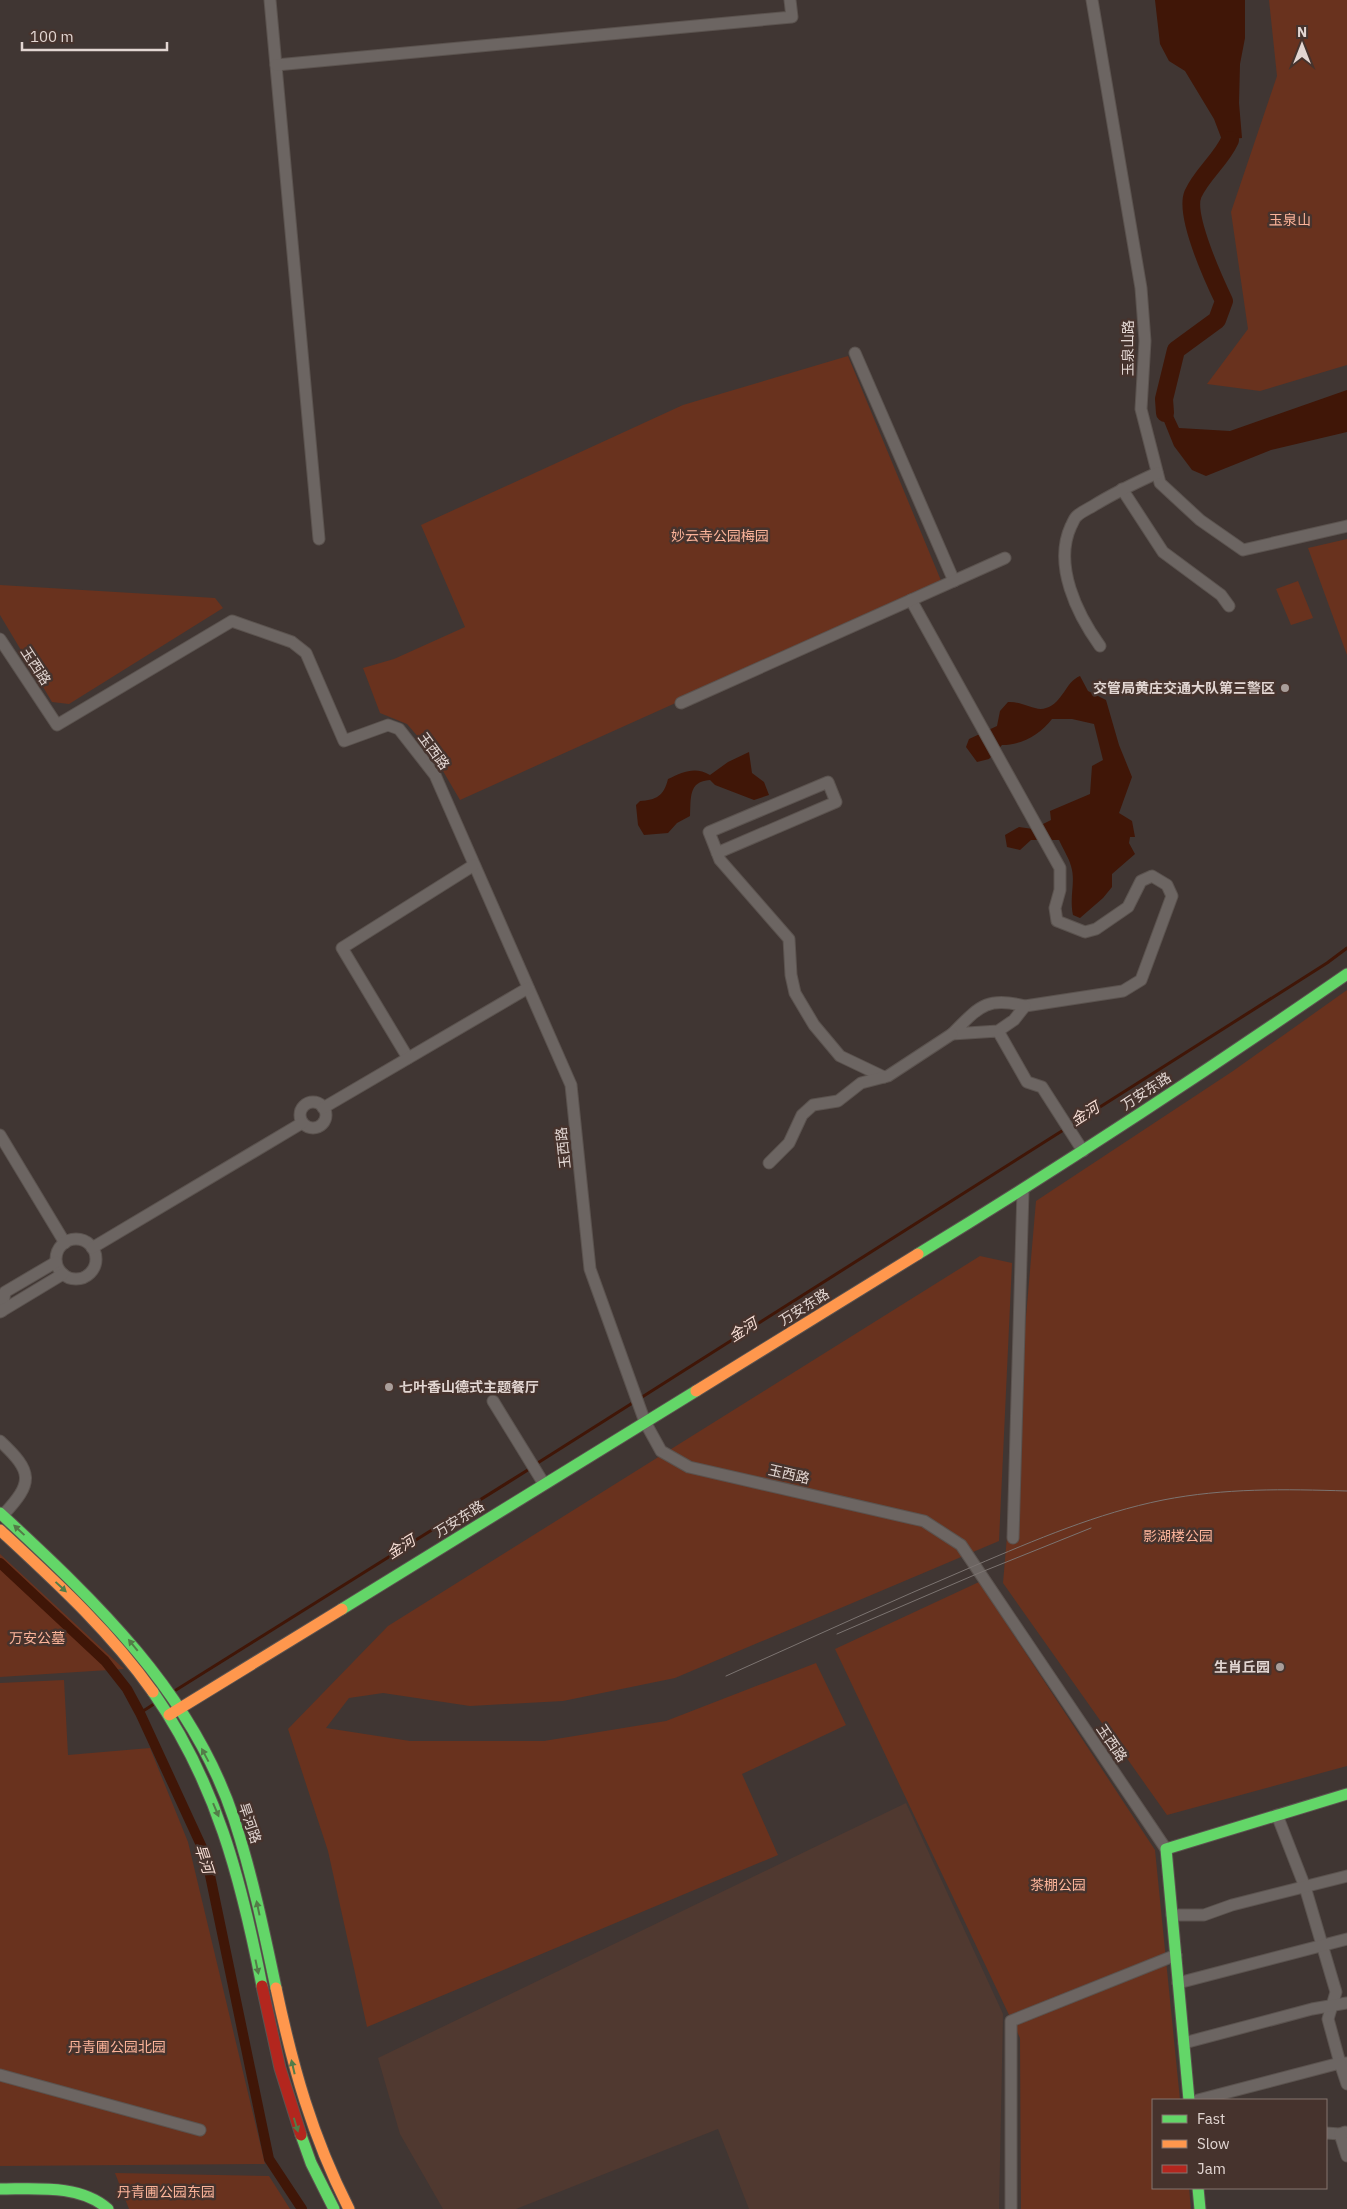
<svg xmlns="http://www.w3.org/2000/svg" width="1347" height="2209" font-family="'IBM Plex Sans','Noto Sans SC',sans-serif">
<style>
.built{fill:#503930}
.green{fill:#69321e}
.water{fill:#401607}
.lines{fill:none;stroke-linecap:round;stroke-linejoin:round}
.stream{stroke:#401607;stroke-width:3}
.canal{stroke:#401607;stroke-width:10}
.river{stroke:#401607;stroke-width:18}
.street-casing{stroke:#5b534f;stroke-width:13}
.fast-casing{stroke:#5b534f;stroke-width:13}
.slow-casing{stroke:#5b534f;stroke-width:13}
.jam-casing{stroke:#5b534f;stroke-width:13}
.street{stroke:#6c6562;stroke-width:11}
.fast{stroke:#63d668;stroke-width:11}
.slow{stroke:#ff974d;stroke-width:11}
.jam{stroke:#b3261e;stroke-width:11}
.tram{stroke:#7c7471;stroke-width:1}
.oneway{fill:#537c48}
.poi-dot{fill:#a99e9a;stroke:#46332d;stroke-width:2}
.labels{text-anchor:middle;stroke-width:5;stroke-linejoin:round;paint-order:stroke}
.park-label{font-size:14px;fill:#fbb399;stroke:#46332d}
.street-label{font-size:14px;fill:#e2d6d2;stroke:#46332d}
.poi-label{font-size:14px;font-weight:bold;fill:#e2d6d2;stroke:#46332d;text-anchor:end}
.water-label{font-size:15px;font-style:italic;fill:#f7ded5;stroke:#46332d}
</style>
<rect width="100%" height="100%" fill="#403633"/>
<polygon class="built" points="906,1803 1003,2014 999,2209 749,2209 718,2129 516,2209 443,2209 400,2134 378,2058"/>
<g class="green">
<polygon points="1269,0 1347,0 1347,365 1260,391 1207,384 1248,329 1231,212 1277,76"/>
<polygon points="848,356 942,583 460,800 433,754 407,724 380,713 363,668 394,659 465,627 421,525 683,405"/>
<polygon points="1347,539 1347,655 1308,548"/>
<polygon points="1298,581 1313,618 1291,625 1276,589"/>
<polygon points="0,585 215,598 223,608 69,704 52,702 0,615"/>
<polygon points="1347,990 1347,1766 1167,1815 1003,1583 1036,1201 1233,1071"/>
<polygon points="980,1256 1012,1263 999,1541 675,1678 563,1701 470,1706 383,1693 349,1698 326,1728 410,1741 544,1741 666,1721 816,1663 846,1725 742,1774 778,1855 367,2027 328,1851 288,1729 388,1626"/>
<polygon points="0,1554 124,1669 0,1677"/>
<polygon points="979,1582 1155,1850 1180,2100 1153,2100 1153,2188 1189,2188 1191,2209 1021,2209 1020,2038 835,1649"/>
<polygon points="64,1680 68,1755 150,1748 188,1842 265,2164 0,2166 0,1683"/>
<polygon points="115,2173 269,2176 290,2209 129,2209"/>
</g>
<g class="water">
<polygon points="1155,0 1245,0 1245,38 1240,64 1239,103 1242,138 1222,140 1214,119 1185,71 1169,61 1160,44"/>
<polygon points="1347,390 1347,432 1271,450 1206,476 1192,470 1174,446 1161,414 1171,411 1179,428 1230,431"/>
<path d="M1080,676L1088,691L1106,700L1119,745L1132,777L1119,813L1132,821L1135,837H1130L1129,843L1135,854L1112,874V887L1103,898L1080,918L1073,915C1069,896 1076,882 1071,866C1069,858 1063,849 1059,840H1031L1020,850L1007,847L1005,835L1019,827L1033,829L1051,820L1050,811L1090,794L1092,766L1103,760L1094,724L1072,719H1052C1040,735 1021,745 1002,745L989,759L977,762L966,747L969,739L997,726L1000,711L1008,702C1023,701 1035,712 1046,708C1063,703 1065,682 1080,676Z"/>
<path d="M749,752L752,773L764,782L769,795L754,800L715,785L710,780C688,781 691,799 690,816L677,823L668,833L644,835L638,825L636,805L640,801C656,800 664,796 668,779C683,772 695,766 710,775L728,762Z"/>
</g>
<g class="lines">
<g class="stream">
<polyline points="1070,1126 1327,963 1347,948"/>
<polyline points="639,1399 1065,1129"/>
<polyline points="536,1464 634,1402"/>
<polyline points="176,1690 531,1468"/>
<polyline points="140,1713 154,1704"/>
</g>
<polyline class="canal" points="0,1563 105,1661 127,1689 140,1713 206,1856 269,2159 302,2209"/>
<path class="river" d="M1165,413L1164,399L1176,350L1217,320L1224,301C1214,280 1184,215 1193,194C1202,174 1221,160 1230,140"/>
<g class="street-casing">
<g id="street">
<polyline points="270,0 319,539"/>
<polyline points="1092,0 1141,288 1145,341 1141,409 1160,483 1200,520 1243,550 1347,526"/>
<polyline points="276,65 792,17 790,0"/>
<polyline points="855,353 954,581"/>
<polyline points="1122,489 1163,552 1221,595 1229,606"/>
<polyline points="911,600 1060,868 1060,890 1055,908 1057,921 1085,932 1096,929 1128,907 1141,881 1152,876 1167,885 1172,896 1141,980 1123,991 1025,1006"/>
<polyline points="0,639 57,725 232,621 292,642 306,653 344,741 388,725 399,729 435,775 571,1085 590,1269 645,1422 661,1451 689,1467 924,1521 961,1545 1166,1849"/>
<path d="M1100,646C1077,614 1053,565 1071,526C1073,523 1074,518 1077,516C1081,512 1088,509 1093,506C1114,493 1135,483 1157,473"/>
<polyline points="681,703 1005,558"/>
<polyline points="717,853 836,802 828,782 709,832 720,860 789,939 791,975 795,993 814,1025 840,1056 884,1077"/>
<path d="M998,1031L952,1034C979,1007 986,996 1025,1006L1014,1020L998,1031L1027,1082L1042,1087L1083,1151"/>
<polyline points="408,1058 342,948 474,865"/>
<circle cx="313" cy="1115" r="13"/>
<polyline points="323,1108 528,988"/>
<polyline points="0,1135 65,1243"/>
<polyline points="769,1163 789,1143 802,1115 813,1105 838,1101 861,1083 888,1076 952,1034"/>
<circle cx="76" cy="1259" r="20"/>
<polyline points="92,1248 302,1123"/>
<polyline points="2,1311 5,1292 56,1262"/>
<polyline points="0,1312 63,1274"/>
<polyline points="493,1401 544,1484"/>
<path d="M0,1441C33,1472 34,1482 3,1515"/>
<polyline points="1013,1538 1023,1190"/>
<polyline points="1277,1815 1305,1887 1336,1992 1328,2019 1340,2063 1347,2063"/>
<polyline points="1172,1915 1204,1915 1232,1905 1347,1876"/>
<polyline points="1178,1983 1347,1939"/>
<polyline points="1184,2043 1312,2009 1347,2003"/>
<polyline points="0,2075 200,2130"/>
<polyline points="1198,2100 1340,2063 1347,2084"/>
<polyline points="1326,2133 1340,2134 1345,2132"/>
<polyline points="1340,2134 1347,2156"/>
<polyline points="1011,2209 1011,2021 1176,1955"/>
</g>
</g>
<g class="fast-casing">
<g id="fast">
<path d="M918,1254C1064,1165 1207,1071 1347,974"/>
<path d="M0,1513C95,1601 192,1692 234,1819C252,1874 264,1931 276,1988"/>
<polyline points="342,1609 696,1391"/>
<path d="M153,1692C216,1782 241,1879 262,1986"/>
<polyline points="1189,2100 1166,1849 1347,1794"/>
<polyline points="301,2135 311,2163 334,2209"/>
<polyline points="1198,2188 1200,2209"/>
<path d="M0,2189C35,2189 80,2184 108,2209"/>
</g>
</g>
<g class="slow-casing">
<g id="slow">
<polyline points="696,1391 918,1254"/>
<path d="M0,1530C55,1581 109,1630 153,1692"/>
<polyline points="169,1715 342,1609"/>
<path d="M276,1988C293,2068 312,2136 349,2209"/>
</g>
</g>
<g class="jam-casing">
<polyline id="jam" points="262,1986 280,2068 301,2135"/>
</g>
<use href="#street" class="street"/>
<use href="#fast" class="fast"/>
<use href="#slow" class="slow"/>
<use href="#jam" class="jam"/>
<g class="tram">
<polyline points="837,1634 979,1573 1091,1528"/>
<path d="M726,1676C809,1639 891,1601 974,1566C1035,1540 1098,1513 1163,1500C1224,1488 1285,1489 1347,1491"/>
</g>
</g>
<defs><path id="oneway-solid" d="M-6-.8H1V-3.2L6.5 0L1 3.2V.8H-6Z" transform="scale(1.25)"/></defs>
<g class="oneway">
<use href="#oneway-solid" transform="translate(19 1530) rotate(-137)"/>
<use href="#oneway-solid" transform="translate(61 1587) rotate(43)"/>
<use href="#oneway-solid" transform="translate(133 1645) rotate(-129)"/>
<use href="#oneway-solid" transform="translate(205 1755) rotate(-118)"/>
<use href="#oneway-solid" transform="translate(216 1810) rotate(67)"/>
<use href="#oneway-solid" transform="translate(258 1908) rotate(-102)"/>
<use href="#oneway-solid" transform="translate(257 1967) rotate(78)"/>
<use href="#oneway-solid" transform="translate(293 2067) rotate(-103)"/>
<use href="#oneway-solid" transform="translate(296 2125) rotate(73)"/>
</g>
<g class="poi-dot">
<circle cx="1285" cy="688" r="5"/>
<circle cx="389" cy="1387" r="5"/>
<circle cx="1280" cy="1667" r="5"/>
</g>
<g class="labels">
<g class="park-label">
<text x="1290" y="225">玉泉山</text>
<text x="720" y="541">妙云寺公园梅园</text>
<text x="1178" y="1541">影湖楼公园</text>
<text x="37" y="1643">万安公墓</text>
<text x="1058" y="1890">茶棚公园</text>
<text x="117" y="2052">丹青圃公园北园</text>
<text x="166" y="2197">丹青圃公园东园</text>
</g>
<g class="street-label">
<text transform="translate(1128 348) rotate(-90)" y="5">玉泉山路</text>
<text transform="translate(36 666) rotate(57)" y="5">玉西路</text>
<text transform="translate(434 751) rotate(54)" y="5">玉西路</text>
<text transform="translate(1146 1091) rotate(-33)" y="5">万安东路</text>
<text transform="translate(563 1148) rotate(-96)" y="5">玉西路</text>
<text transform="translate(804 1307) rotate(-32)" y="5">万安东路</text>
<text transform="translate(789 1474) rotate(13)" y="5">玉西路</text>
<text transform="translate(459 1519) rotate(-32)" y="5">万安东路</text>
<text transform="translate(1112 1743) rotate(56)" y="5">玉西路</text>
<text transform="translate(250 1823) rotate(71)" y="5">旱河路</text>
</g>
<g class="poi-label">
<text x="1275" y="693">交管局黄庄交通大队第三警区</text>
<text x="399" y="1392" text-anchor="start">七叶香山德式主题餐厅</text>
<text x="1270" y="1672">生肖丘园</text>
</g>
<g class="water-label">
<text transform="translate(1085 1114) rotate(-32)" y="5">金河</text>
<text transform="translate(743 1330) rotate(-32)" y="5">金河</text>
<text transform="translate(401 1547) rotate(-32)" y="5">金河</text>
<text transform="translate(204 1859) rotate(72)" y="5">旱河</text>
</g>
</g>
<rect x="1152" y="2099" width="175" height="90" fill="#46332d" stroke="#84746f"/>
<rect x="1162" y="2115" width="25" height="8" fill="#63d668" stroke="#84746f"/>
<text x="1197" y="2124" font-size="15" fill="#e2d6d2">Fast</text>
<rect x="1162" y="2140" width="25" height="8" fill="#ff974d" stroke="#84746f"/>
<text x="1197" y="2149" font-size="15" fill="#e2d6d2">Slow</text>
<rect x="1162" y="2165" width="25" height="8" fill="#b3261e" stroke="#84746f"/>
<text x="1197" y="2174" font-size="15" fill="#e2d6d2">Jam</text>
<g transform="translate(1302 45)" stroke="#46332d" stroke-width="4" paint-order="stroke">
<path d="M0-4L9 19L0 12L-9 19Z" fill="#e2d6d2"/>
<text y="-8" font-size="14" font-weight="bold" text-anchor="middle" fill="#e2d6d2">N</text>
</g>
<path d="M22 42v8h145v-8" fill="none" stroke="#e2d6d2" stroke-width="2.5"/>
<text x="30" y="42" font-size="15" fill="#e2d6d2" stroke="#46332d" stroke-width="4" paint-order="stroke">100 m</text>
</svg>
